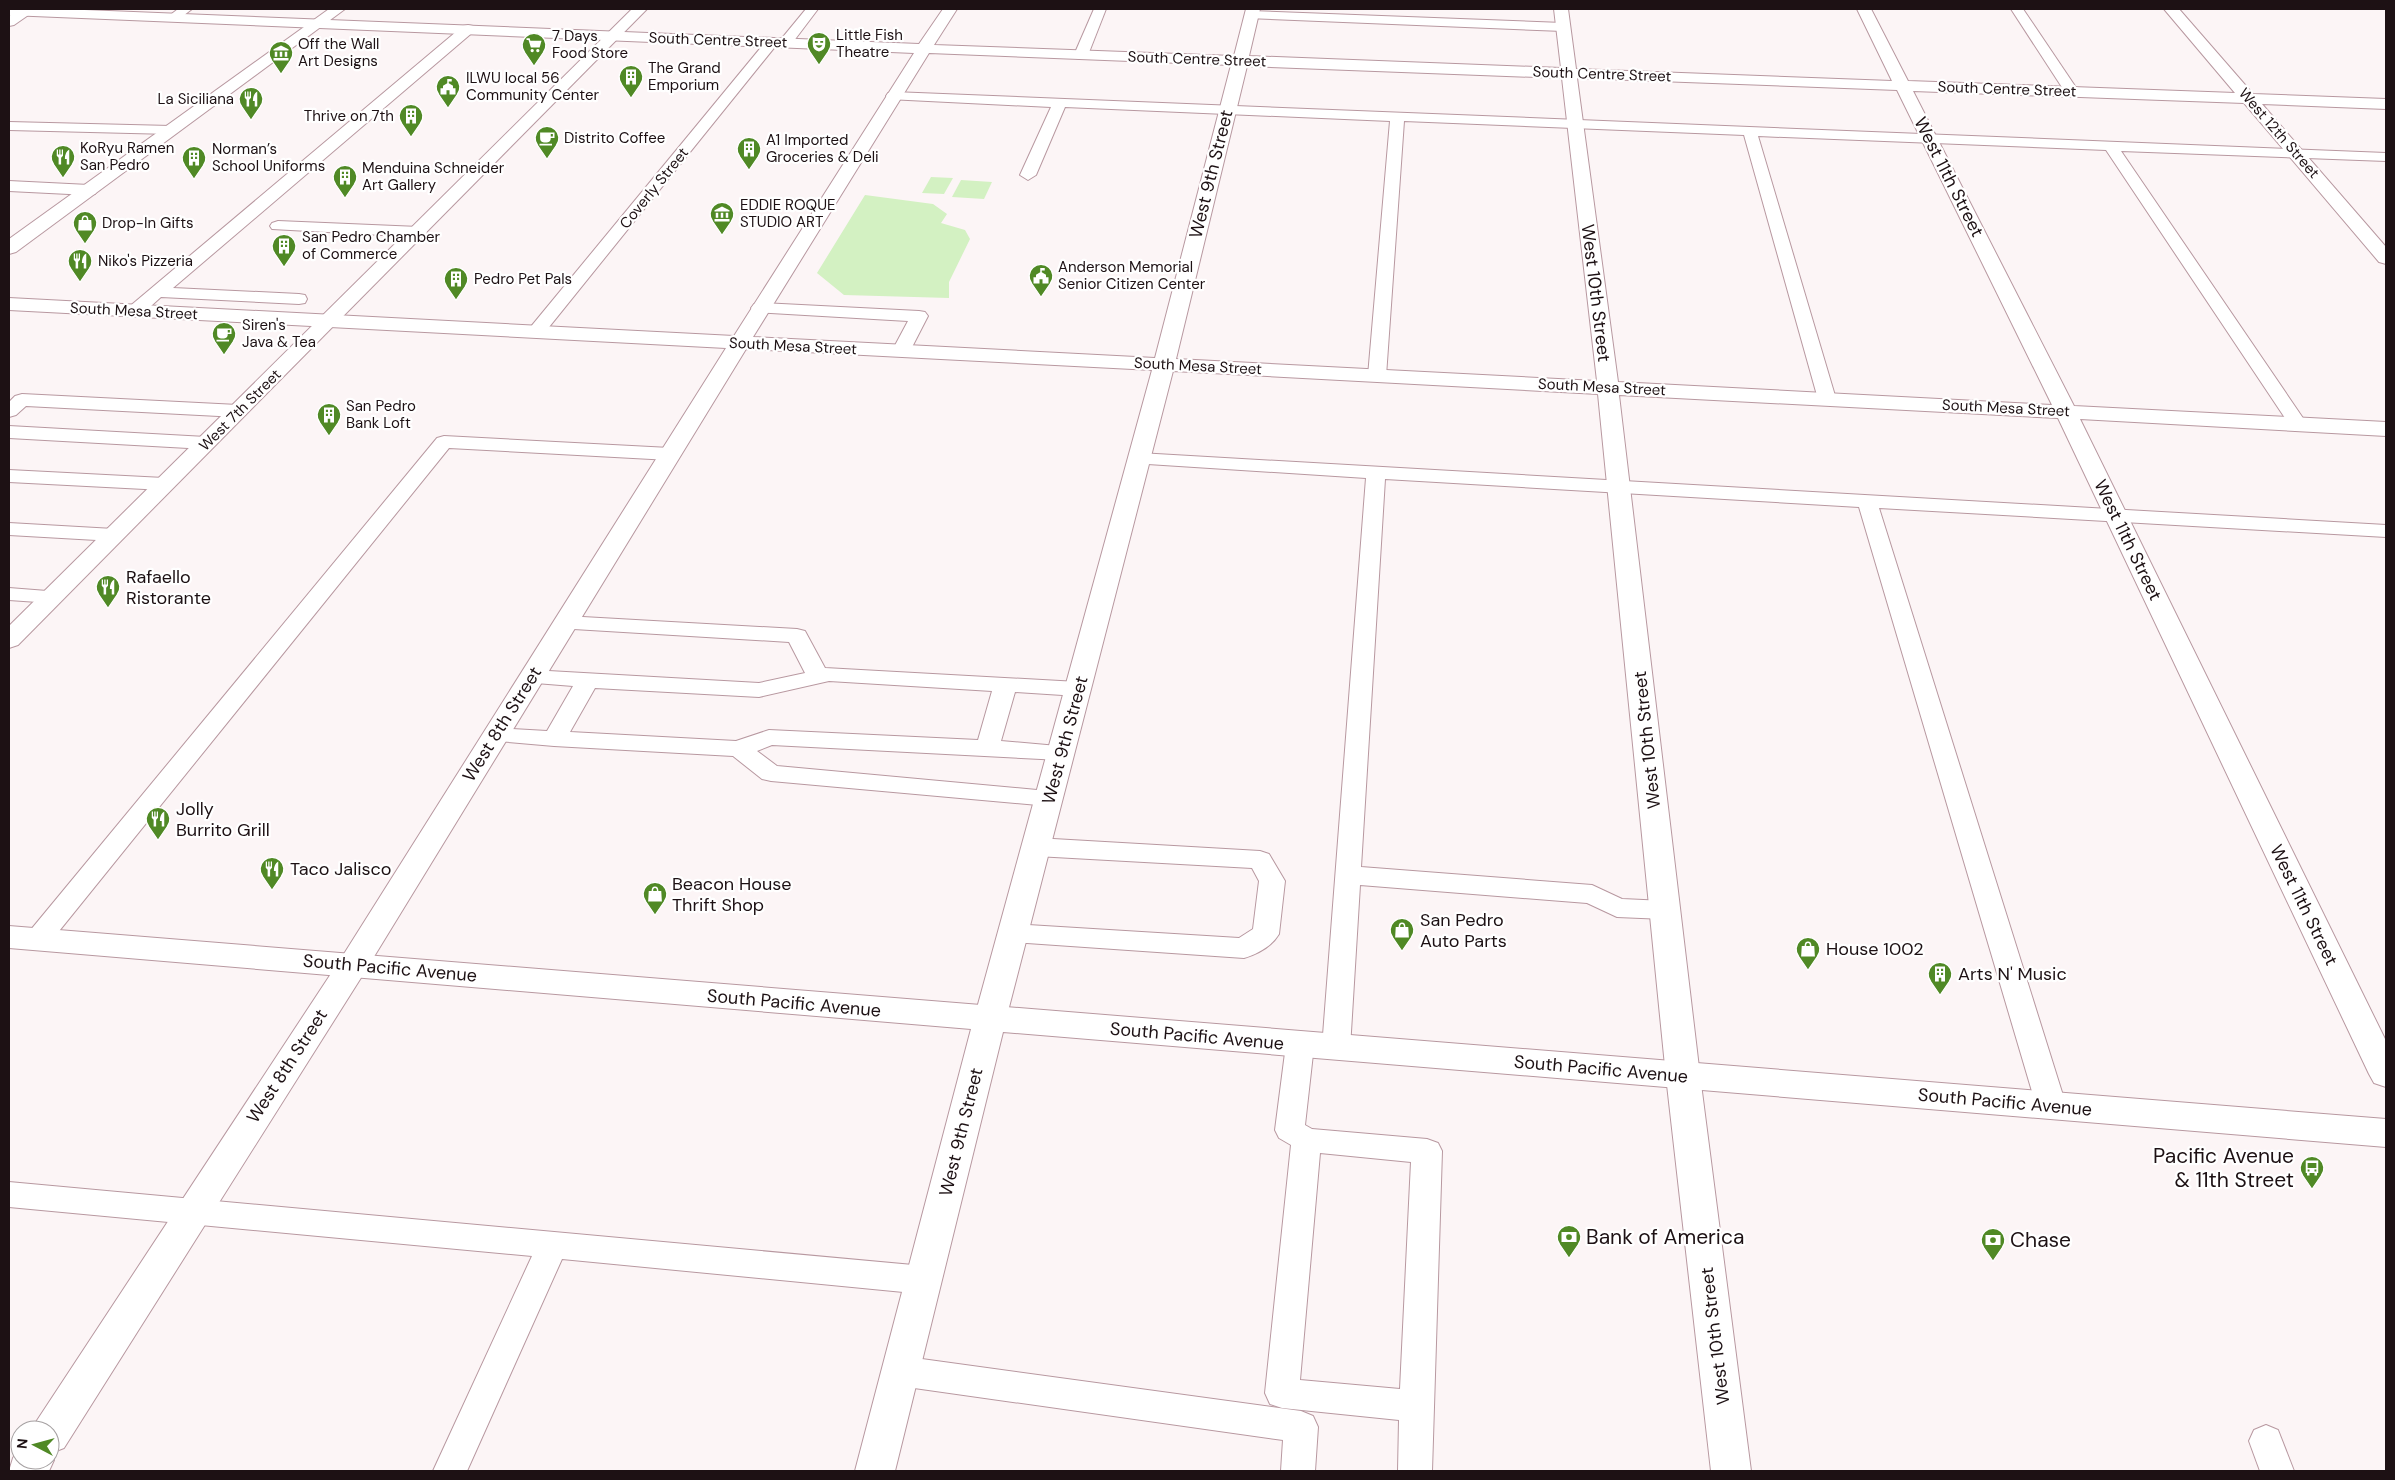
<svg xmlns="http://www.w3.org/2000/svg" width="2395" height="1480" font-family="'DM Sans',sans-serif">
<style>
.green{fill:#d3f1c2}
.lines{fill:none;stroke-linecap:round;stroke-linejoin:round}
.lane-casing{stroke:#b898a0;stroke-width:2}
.street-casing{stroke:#b898a0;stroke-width:2}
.secondary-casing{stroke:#b898a0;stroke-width:2}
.lane{fill:#fff;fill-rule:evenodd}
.street{fill:#fff;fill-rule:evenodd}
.secondary{fill:#fff;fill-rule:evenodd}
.labels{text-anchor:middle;stroke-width:4.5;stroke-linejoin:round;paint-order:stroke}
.far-poi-label{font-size:15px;fill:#1d1114;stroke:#fff;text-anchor:start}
.far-street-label{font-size:15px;fill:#1d1114;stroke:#fff}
.street-label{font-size:18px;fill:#1d1114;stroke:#fff}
.poi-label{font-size:18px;fill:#1d1114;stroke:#fff;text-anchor:start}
.near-poi-label{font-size:21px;fill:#1d1114;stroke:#fff;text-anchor:start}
</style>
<rect width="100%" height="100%" fill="#fcf5f6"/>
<g class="green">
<polygon points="931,177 953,178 944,194 922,193"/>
<polygon points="961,180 992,182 984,199 952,197"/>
<polygon points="865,195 933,204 947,214 941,223 965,230 970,239 949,282 949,298 844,295 817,273"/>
</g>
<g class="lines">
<g class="lane-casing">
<g id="lane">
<polygon points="178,9 192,9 179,19 171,19 169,16"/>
<polygon points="806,9 818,9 790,46 785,47 778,43 541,337 529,337 526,333 529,329 767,40 772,39 778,43"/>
<polygon points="1094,9 1106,9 1088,55 1081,59 1076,58 1074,55"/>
<polygon points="2011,9 2023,9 2079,92 2077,95 2067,95"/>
<polygon points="1251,11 1563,23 1569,27 1563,31 1247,18 1245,15 1247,12"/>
<polygon points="468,25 473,26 474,29 473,32 173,288 299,294 305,295 307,299 305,303 299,304 161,297 141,315 129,315 126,311 129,307 463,26"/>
<polygon points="893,92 2386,153 2386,161 2121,151 2307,424 2305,428 2291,428 2289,424 2106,150 1758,136 1836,399 1834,403 1820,403 1818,399 1744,135 1404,121 1386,376 1383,380 1371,380 1368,376 1390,121 1065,107 1036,175 1028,180 1020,175 1051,107 888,99 886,96 888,93"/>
<polygon points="9,122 171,126 178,130 171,134 9,130"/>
<polygon points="278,221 419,227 425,229 427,232 425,235 419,237 272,229 270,226 272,223"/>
<polygon points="760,303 919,311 925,312 928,316 910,351 907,355 895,355 892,351 908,321 754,312 751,308 754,304"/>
<polygon points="22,394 238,405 245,407 247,411 245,415 238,417 26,406 16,415 9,417 9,402 15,396"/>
<polygon points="9,426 206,437 213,439 216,443 213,447 206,449 9,438"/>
<polygon points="444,436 670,448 677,450 680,454 677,458 670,460 449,448 47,946 38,949 29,946 25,939 29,932 437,438"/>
<polygon points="1139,453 2386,525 2386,537 1879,508 2066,1105 2061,1113 2051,1116 2041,1113 2036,1105 1859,507 1385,479 1361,867 1592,885 1622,899 1665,901 1674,903 1678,910 1674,917 1665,919 1617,917 1587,903 1360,885 1350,1048 1346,1056 1336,1059 1326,1056 1322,1048 1366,478 1132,463 1129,459 1132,455"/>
<polygon points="9,470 164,478 171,480 174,484 171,488 164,490 9,482"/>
<polygon points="9,523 114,529 121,531 124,535 121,539 114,541 9,535"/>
<polygon points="9,588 60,592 63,597 60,602 52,603 9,600"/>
<path d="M565,616L797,629L805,631L825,668L1078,682L1086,684L1089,689L1086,694L1078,696L1015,692L1001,741L1069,747L1073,752L1069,757L1061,760L772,745L757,751L777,766L1058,792L1061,798L1058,804L1049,806L771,781L762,779L733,756L554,746L487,740L483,735L487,730L495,728L547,731L573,686L523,682L520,677L523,672L531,670L759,683L805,673L789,642L557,628L554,623L557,618ZM829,681L992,691L978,740L769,730L736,741L570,732L595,688L759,697Z"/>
<path d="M1036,838L1260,851L1269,854L1285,881L1279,934C1272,946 1257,954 1244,958L1013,942L1004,940L1000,933L1004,926L1013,924L1239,938L1253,929L1259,881L1252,868L1036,856L1027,853L1023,847L1027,841Z"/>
<path d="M1300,1034L1310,1037L1314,1045L1305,1125L1312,1129L1427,1139L1438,1143L1442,1151L1432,1471H1398L1399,1420L1282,1408L1270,1404L1265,1393L1291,1145L1279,1138L1275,1130L1286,1045L1290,1037ZM1320,1153L1411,1162L1400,1389L1300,1380Z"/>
<polygon points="9,1182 924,1266 935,1270 940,1280 935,1290 924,1294 562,1259 467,1471 433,1471 532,1256 9,1207"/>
<polygon points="900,1356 1301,1411 1313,1416 1318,1427 1315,1471 1281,1471 1283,1440 900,1386 888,1381 883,1371 888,1361"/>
<polygon points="2266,1425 2278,1430 2294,1471 2260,1471 2249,1441 2254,1430"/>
</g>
</g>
<g class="street-casing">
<g id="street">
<path d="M9,9H60L919,44L943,9H957L934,45L1234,56L1246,9H1260L1249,56L1561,68L1554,9H1568L1576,69L1892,81L1857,9H1871L1908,81L2235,93L2164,9H2179L2253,94L2386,99V109L2262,104L2386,247V264L2379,262L2244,103L1913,91L2074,406L2386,422V436L2080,419L2386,1041V1087L2374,1083L2369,1074L2058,418L1619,395L1700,1076L1751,1471H1711L1666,1076L1598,394L1173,371L1006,1019L1001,1028L990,1031L979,1028L974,1019L1152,370L746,349L364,973L64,1448L51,1453L54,1460L49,1471H9L13,1458L20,1447V1460H50V1430H32L36,1422L342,957L726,348L9,310V298L734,336L914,53L9,15ZM929,53L1231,65L1155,358L753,337ZM1247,66L1562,78L1597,381L1176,359ZM1577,78L1897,90L2052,405L1618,382Z"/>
<polygon points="9,181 89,185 95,186 98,190 95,194 89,195 9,191"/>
</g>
</g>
<g class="secondary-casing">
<g id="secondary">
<polygon points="20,9 37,9 14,25 9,26 9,16"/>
<polygon points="329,9 345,9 16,252 9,254 9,239"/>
<polygon points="632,9 647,9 18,645 9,648 9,626"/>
<polygon points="9,926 2386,1119 2386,1147 1003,1032 895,1471 855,1471 971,1029 9,948"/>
</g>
</g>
<use href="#lane" class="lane"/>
<use href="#street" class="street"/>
<use href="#secondary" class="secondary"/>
</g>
<defs>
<g id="theatre-pin" transform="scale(1.25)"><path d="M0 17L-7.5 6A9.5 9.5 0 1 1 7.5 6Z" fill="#508925" stroke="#fff"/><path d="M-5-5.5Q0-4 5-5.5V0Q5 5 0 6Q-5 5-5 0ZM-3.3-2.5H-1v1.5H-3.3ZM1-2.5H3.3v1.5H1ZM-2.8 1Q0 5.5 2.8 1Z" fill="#fff"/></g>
<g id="supermarket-pin" transform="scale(1.25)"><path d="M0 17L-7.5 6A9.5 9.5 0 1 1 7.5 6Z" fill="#508925" stroke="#fff"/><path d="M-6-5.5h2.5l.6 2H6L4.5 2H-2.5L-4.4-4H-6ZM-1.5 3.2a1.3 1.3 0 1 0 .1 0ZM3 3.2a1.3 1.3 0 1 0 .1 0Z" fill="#fff"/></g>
<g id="museum-pin" transform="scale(1.25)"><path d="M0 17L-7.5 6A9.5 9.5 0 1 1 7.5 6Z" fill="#508925" stroke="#fff"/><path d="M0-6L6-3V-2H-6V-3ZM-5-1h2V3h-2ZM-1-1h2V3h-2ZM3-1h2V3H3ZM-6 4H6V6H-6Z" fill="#fff"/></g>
<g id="building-pin" transform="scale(1.25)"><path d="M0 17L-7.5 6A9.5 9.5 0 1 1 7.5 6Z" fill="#508925" stroke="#fff"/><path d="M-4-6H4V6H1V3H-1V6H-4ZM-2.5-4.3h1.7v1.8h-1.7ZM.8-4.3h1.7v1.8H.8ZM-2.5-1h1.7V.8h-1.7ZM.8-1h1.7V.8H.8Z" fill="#fff"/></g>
<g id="civic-pin" transform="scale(1.25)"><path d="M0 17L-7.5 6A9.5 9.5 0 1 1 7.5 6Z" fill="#508925" stroke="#fff"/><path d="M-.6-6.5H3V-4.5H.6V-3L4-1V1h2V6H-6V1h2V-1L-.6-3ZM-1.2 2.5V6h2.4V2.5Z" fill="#fff"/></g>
<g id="restaurant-pin" transform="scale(1.25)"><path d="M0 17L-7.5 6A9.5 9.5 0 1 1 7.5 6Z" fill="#508925" stroke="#fff"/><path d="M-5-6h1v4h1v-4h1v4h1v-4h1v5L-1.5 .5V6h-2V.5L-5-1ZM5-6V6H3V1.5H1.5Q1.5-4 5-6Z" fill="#fff"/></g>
<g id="cafe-pin" transform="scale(1.25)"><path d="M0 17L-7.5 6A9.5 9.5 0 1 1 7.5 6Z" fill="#508925" stroke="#fff"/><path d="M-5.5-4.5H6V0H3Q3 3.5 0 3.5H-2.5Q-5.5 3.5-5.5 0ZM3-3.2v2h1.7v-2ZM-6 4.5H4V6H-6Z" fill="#fff"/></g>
<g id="shop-pin" transform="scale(1.25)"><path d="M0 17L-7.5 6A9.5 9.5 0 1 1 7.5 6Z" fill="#508925" stroke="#fff"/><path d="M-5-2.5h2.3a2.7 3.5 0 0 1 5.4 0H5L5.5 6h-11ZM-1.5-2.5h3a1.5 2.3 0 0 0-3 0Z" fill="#fff"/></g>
<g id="bus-pin" transform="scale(1.25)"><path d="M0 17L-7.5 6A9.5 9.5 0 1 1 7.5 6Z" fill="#508925" stroke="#fff"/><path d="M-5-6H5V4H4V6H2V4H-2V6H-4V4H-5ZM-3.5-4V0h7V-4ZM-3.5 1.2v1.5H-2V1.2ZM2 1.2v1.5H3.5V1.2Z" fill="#fff"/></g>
<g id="bank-pin" transform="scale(1.25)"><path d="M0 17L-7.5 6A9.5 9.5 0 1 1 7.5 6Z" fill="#508925" stroke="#fff"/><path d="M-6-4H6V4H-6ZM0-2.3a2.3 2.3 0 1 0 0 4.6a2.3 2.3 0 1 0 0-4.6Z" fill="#fff"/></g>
</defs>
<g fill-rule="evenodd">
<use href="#theatre-pin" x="819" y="44"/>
<use href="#supermarket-pin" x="534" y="45"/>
<use href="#museum-pin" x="281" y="53"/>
<use href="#building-pin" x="631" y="77"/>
<use href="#civic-pin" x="448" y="87"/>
<use href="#restaurant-pin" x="251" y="99"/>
<use href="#building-pin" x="411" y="116"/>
<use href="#cafe-pin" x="547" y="138"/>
<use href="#building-pin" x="749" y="149"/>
<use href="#restaurant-pin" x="63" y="157"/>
<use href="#building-pin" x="194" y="158"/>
<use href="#building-pin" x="345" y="177"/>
<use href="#museum-pin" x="722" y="214"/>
<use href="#shop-pin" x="85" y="223"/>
<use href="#building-pin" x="284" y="246"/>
<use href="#restaurant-pin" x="80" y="261"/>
<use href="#civic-pin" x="1041" y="276"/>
<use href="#building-pin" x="456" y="279"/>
<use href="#cafe-pin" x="224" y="334"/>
<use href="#building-pin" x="329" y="415"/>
<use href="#restaurant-pin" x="108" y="587"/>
<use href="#restaurant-pin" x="158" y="819"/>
<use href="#restaurant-pin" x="272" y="869"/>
<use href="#shop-pin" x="655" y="894"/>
<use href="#shop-pin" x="1402" y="930"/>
<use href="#shop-pin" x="1808" y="949"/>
<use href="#building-pin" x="1940" y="974"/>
<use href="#bus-pin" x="2312" y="1168"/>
<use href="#bank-pin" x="1569" y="1237"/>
<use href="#bank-pin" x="1993" y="1240"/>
</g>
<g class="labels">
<g class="far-poi-label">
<text x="836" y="40">Little Fish<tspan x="836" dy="17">Theatre</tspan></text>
<text x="552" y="41">7 Days<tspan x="552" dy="17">Food Store</tspan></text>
<text x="298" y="49">Off the Wall<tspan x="298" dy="17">Art Designs</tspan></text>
<text x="648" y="73">The Grand<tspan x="648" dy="17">Emporium</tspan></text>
<text x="466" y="83">ILWU local 56<tspan x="466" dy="17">Community Center</tspan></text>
<text x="234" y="104" text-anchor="end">La Siciliana</text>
<text x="394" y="121" text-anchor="end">Thrive on 7th</text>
<text x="564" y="143">Distrito Coffee</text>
<text x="766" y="145">A1 Imported<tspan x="766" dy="17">Groceries &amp; Deli</tspan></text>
<text x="80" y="153">KoRyu Ramen<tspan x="80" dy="17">San Pedro</tspan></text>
<text x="212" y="154">Norman’s<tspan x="212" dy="17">School Uniforms</tspan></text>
<text x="362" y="173">Menduina Schneider<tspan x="362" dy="17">Art Gallery</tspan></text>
<text x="740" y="210">EDDIE ROQUE<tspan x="740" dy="17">STUDIO ART</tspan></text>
<text x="102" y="228">Drop-In Gifts</text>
<text x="302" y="242">San Pedro Chamber<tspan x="302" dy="17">of Commerce</tspan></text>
<text x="98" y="266">Niko's Pizzeria</text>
<text x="1058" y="272">Anderson Memorial<tspan x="1058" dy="17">Senior Citizen Center</tspan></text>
<text x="474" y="284">Pedro Pet Pals</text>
<text x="242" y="330">Siren's<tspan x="242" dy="17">Java &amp; Tea</tspan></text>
<text x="346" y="411">San Pedro<tspan x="346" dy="17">Bank Loft</tspan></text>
</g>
<g class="far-street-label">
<text transform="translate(718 40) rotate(2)" y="5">South Centre Street</text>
<text transform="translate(1197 59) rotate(2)" y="5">South Centre Street</text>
<text transform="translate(1602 74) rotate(2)" y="5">South Centre Street</text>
<text transform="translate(2007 89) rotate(2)" y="5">South Centre Street</text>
<text transform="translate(2279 133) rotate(49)" y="5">West 12th Street</text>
<text transform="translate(654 188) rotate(-51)" y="5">Coverly Street</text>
<text transform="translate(134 311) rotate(3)" y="5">South Mesa Street</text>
<text transform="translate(793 346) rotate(3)" y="5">South Mesa Street</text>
<text transform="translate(1198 366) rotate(3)" y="5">South Mesa Street</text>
<text transform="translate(1602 387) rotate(3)" y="5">South Mesa Street</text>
<text transform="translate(2006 408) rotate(3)" y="5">South Mesa Street</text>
<text transform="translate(240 410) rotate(-45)" y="5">West 7th Street</text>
</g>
<g class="street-label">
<text transform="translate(1211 174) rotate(-76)" y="6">West 9th Street</text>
<text transform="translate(1949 177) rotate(63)" y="6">West 11th Street</text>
<text transform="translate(1596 293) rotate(83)" y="6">West 10th Street</text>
<text transform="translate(2128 540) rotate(64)" y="6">West 11th Street</text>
<text transform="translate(502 724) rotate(-58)" y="6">West 8th Street</text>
<text transform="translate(1065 740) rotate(-75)" y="6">West 9th Street</text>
<text transform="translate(1647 740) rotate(-96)" y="6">West 10th Street</text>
<text transform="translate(2304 905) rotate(64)" y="6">West 11th Street</text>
<text transform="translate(390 968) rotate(5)" y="6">South Pacific Avenue</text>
<text transform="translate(794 1003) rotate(5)" y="6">South Pacific Avenue</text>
<text transform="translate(1197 1036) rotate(5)" y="6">South Pacific Avenue</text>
<text transform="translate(287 1066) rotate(-57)" y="6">West 8th Street</text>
<text transform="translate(1601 1069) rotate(5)" y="6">South Pacific Avenue</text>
<text transform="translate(2005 1102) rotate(5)" y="6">South Pacific Avenue</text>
<text transform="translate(961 1132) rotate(-76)" y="6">West 9th Street</text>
<text transform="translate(1715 1336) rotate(-97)" y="6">West 10th Street</text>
</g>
<g class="poi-label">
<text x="126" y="583">Rafaello<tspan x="126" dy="21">Ristorante</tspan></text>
<text x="176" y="815">Jolly<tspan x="176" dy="21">Burrito Grill</tspan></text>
<text x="290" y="875">Taco Jalisco</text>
<text x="672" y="890">Beacon House<tspan x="672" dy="21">Thrift Shop</tspan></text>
<text x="1420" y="926">San Pedro<tspan x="1420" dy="21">Auto Parts</tspan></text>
<text x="1826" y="955">House 1002</text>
<text x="1958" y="980">Arts N' Music</text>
</g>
<g class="near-poi-label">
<text x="2294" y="1163" text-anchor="end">Pacific Avenue<tspan x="2294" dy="24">&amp; 11th Street</tspan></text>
<text x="1586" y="1244">Bank of America</text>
<text x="2010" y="1247">Chase</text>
</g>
</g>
<rect width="2395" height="1480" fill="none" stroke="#1d1114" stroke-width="20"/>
<g transform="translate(35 1445) rotate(276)"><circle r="24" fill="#ffffff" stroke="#a5a0a1"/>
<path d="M0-4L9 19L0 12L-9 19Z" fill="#508925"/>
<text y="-8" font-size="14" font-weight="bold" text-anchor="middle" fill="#1d1114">N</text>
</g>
</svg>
